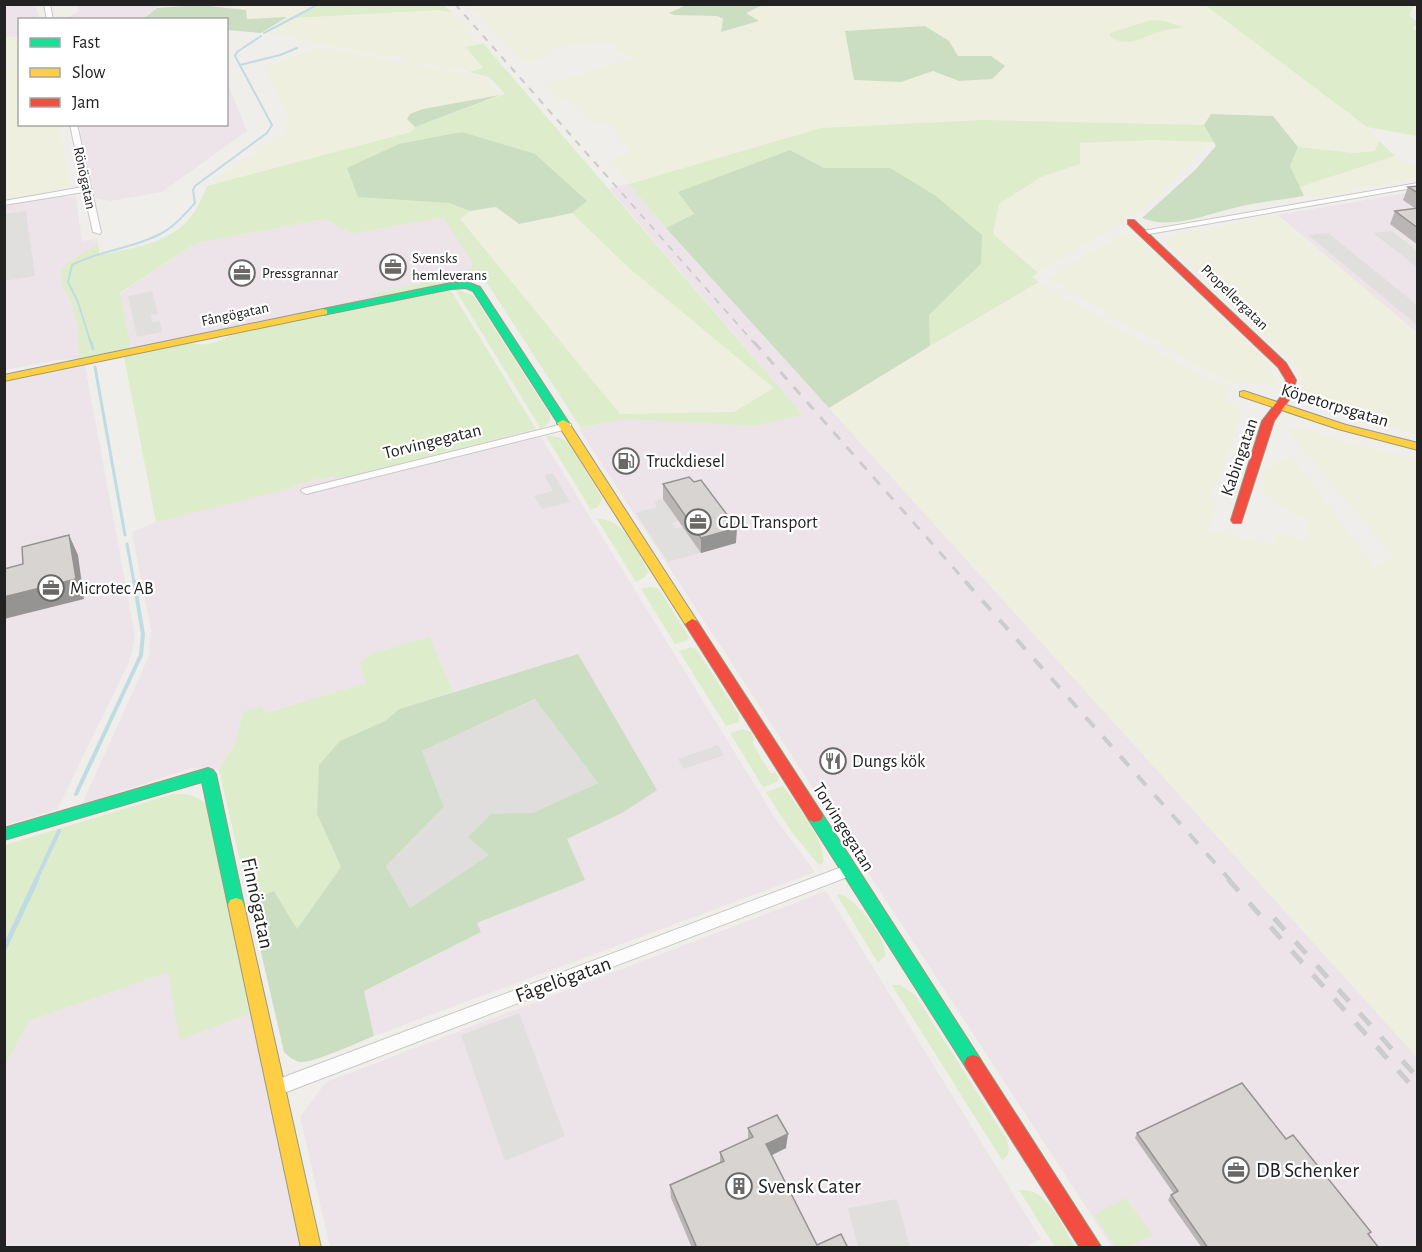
<svg xmlns="http://www.w3.org/2000/svg" width="1422" height="1252" font-family="'Alegreya Sans',sans-serif">
<style>
.residential{fill:#dfdedc}
.industrial{fill:#ede4e9}
.farmland{fill:#efefdf;fill-rule:evenodd}
.grass{fill:#ddeccb;fill-rule:evenodd}
.forest{fill:#cbdec1;fill-rule:evenodd}
.parking{fill:#e0dfde}
.lines{fill:none;stroke-linecap:round;stroke-linejoin:round}
.stream-far3{stroke:#bfdbe3;stroke-width:2}
.stream-far2{stroke:#bfdbe3;stroke-width:3}
.stream-far1{stroke:#bfdbe3;stroke-width:4}
.stream{stroke:#bfdbe3;stroke-width:5}
.street-casing{stroke:#c9c8c7;stroke-width:2}
.fast-casing{stroke:#999a82;stroke-width:2}
.slow-casing{stroke:#999a82;stroke-width:2}
.jam-casing{stroke:#999a82;stroke-width:2}
.street{fill:#fdfcfc;fill-rule:evenodd}
.fast{fill:#16e098;fill-rule:evenodd}
.slow{fill:#ffcf43;fill-rule:evenodd}
.jam{fill:#f24e42;fill-rule:evenodd}
.rail-far3{stroke:#ccc;stroke-width:2;stroke-dasharray:7 7;stroke-linecap:butt}
.rail-far2{stroke:#ccc;stroke-width:3;stroke-dasharray:10 10;stroke-linecap:butt}
.rail-far1{stroke:#ccc;stroke-width:4;stroke-dasharray:13 13;stroke-linecap:butt}
.rail{stroke:#ccc;stroke-width:5;stroke-dasharray:16 16;stroke-linecap:butt}
.wall{fill:#b9b6b5}
.shaded-wall{fill:#969493}
.building{fill:#d7d4d2;stroke:#969493;stroke-width:1.5}
.labels{text-anchor:middle;stroke-width:4.5;stroke-linejoin:round;paint-order:stroke}
.far-street-label{font-size:15px;fill:#222;stroke:#fff}
.far-poi-label{font-size:15px;fill:#222;stroke:#fff;text-anchor:start}
.street-label{font-size:18px;fill:#222;stroke:#fff}
.poi-label{font-size:18px;fill:#222;stroke:#fff;text-anchor:start}
.near-street-label{font-size:21px;fill:#222;stroke:#fff}
.near-poi-label{font-size:21px;fill:#222;stroke:#fff;text-anchor:start}
</style>
<rect width="100%" height="100%" fill="#f0eeeb"/>
<polygon class="residential" points="536,699 598,783 532,814 491,814 490,855 410,908 386,866 444,807 422,751"/>
<g class="industrial">
<polygon points="4,5 36,5 39,19 20,20 19,36 5,38"/>
<polygon points="77,5 159,5 143,19 61,20 78,12"/>
<polygon points="227,82 247,131 162,192 110,201 95,198 79,125 226,124"/>
<polygon points="629,184 666,228 1417,1057 1417,1247 1112,1247 579,429 624,419 754,426 803,415 609,188"/>
<polygon points="1417,191 1417,333 1278,215"/>
<polygon points="62,196 76,197 82,241 97,238 98,244 66,263 62,286 72,303 78,328 79,359 57,360 5,370 5,206"/>
<polygon points="443,217 473,263 468,273 372,294 385,297 131,348 120,294 196,243 325,219 352,234"/>
<polygon points="85,365 135,636 130,660 57,810 5,825 5,381"/>
<polygon points="536,429 775,818 815,872 374,1036 364,991 481,932 477,923 584,880 567,839 622,813 578,654 453,692 430,637 372,653 360,663 366,683 264,713 243,712 236,741 219,770 192,768 82,804 149,656 151,631 132,532 156,522 292,488 294,485 327,477 347,477"/>
<polygon points="826,891 1041,1239 1024,1248 330,1247 300,1117 326,1082"/>
<polygon points="168,972 251,1013 301,1247 5,1248 5,1065 29,1021"/>
</g>
<g class="farmland">
<polygon points="159,4 315,5 287,17 247,19 245,10 198,5 157,8"/>
<path d="M465,5H689L669,13L717,16L723,19L722,32L758,22L746,13L763,5H1205L1367,127L1379,141L1376,151L1355,153L1298,147L1273,116L1211,114L1204,125L981,120L821,128L629,184L610,160L632,152L609,124L592,122L568,99L559,100L548,84L637,57L615,53L616,43L605,42L555,48L541,60L524,63L473,9H469ZM949,41L958,56H991L959,81L933,71Z"/>
<polygon points="437,10 451,12 475,40 476,45 466,47 483,68 469,72 406,61 402,56 389,57 267,33 293,18"/>
<polygon points="19,36 19,61 5,65 5,38"/>
<polygon points="326,48 480,77 486,80 500,95 423,109 410,114 407,119 415,127 411,132 207,186 285,132 289,118 264,67 312,49"/>
<polygon points="19,64 20,124 59,125 71,188 5,200 5,67"/>
<polygon points="1152,140 1208,142 1203,151 1149,205 1132,217 1038,273 993,234 999,204 1041,177 1080,164 1080,143"/>
<polygon points="1395,156 1417,168 1417,178 1327,196 1304,196 1299,187"/>
<polygon points="496,207 519,224 572,213 630,269 775,388 734,412 620,414 460,218 470,211"/>
<polygon points="1278,215 1417,333 1417,434 1333,412 1311,400 1307,394 1301,374 1294,363 1167,243 1168,236"/>
<polygon points="1132,233 1271,366 1279,384 1261,385 1231,382 1196,365 1047,278 1117,237"/>
<polygon points="1039,282 1192,371 1229,388 1227,400 1243,412 1212,497 1216,502 1210,530 1273,545 1277,533 1307,541 1310,523 1263,494 1265,469 1290,455 1375,567 1395,556 1285,428 1300,427 1347,442 1417,459 1417,1057 829,408"/>
</g>
<g class="grass">
<polygon points="322,5 444,5 451,12 437,10 293,18"/>
<polygon points="1205,5 1414,5 1409,16 1417,21 1417,25 1412,27 1417,32 1417,136 1367,127"/>
<path d="M1151,20L1165,21L1183,27C1176,29 1169,29 1162,31C1145,35 1127,50 1110,36V33Z"/>
<path d="M483,43L803,415L754,426L624,419L581,428L483,277L385,297L370,294L468,273L473,263L443,217L352,234L325,219L196,243L120,293L131,348L79,359L78,328L72,303L62,286L61,271L66,263L98,244L100,255C131,248 173,243 192,215C199,206 203,195 207,186L411,132L415,127L505,94L489,77L469,72L483,68L466,47ZM587,201L572,213L630,269L774,388L734,412L620,414L460,219L470,211L449,203Z"/>
<polygon points="981,120 1204,125 1215,142 1152,140 1080,143 1080,164 1041,177 999,204 993,234 1038,273 1032,277 1039,282 930,346 929,315 981,264 890,168 824,168 790,150 679,192 694,214 666,228 629,184 821,128"/>
<polygon points="1379,141 1395,156 1299,187 1290,166 1298,147 1355,153 1375,151"/>
<path d="M450,289L536,429L347,477H327L294,485L292,488L156,522L124,357L192,343C203,347 221,342 230,335Z"/>
<polygon points="455,289 473,295 550,415 550,422 541,429"/>
<polygon points="546,436 559,437 568,442 602,498 599,506 591,510"/>
<path d="M597,519C625,518 635,550 648,571L645,577L636,582Z"/>
<polygon points="650,587 659,589 689,637 686,641 675,644 641,589"/>
<polygon points="430,637 453,692 399,709 385,721 340,741 317,814 341,867 297,929 274,891 249,900 219,770 236,741 243,712 262,706 265,713 366,683 360,663 372,653"/>
<polygon points="691,647 696,649 739,715 739,722 726,726 679,651"/>
<polygon points="743,729 751,732 754,739 752,742 770,773 776,773 779,778 777,782 763,787 730,733"/>
<path d="M783,786C796,805 826,840 823,863L819,865L791,831L766,792Z"/>
<path d="M173,794C187,794 195,794 206,804L251,1013L180,1040L168,972L29,1021L5,1065V845Z"/>
<path d="M840,894C856,899 888,940 885,956L878,963L837,895Z"/>
<polygon points="892,985 900,985 916,996 1007,1140 1009,1148 1008,1155 1002,1160"/>
<path d="M1019,1190C1048,1187 1062,1227 1075,1247H1055Z"/>
<polygon points="1126,1198 1152,1235 1128,1247 1116,1247 1094,1215"/>
</g>
<g class="forest">
<polygon points="689,4 763,4 763,5 746,13 759,21 721,32 723,19 717,16 674,15 669,13"/>
<polygon points="198,5 246,10 247,19 287,17 261,33 227,30 226,20 143,19 157,8"/>
<polygon points="925,26 949,41 958,56 991,56 1005,66 992,79 959,81 933,71 901,82 854,80 845,31"/>
<polygon points="500,95 415,127 407,119 410,114 423,109"/>
<path d="M1211,114L1273,116L1298,147L1290,166L1304,196C1281,200 1257,202 1234,208C1204,215 1172,230 1142,218L1195,170L1216,146L1204,125Z"/>
<polygon points="462,132 535,154 587,201 572,213 519,224 496,207 470,211 449,203 358,197 347,168 399,144"/>
<polygon points="790,150 824,168 890,168 936,196 982,235 981,264 929,315 930,346 829,408 666,228 694,214 678,192"/>
<path d="M578,654L657,790L622,813L567,839L585,880L477,923L481,932L364,991L374,1036C359,1042 314,1063 300,1062C294,1061 288,1056 284,1052L249,900L274,891L297,929L341,867L317,814L319,765L340,741L385,721L399,709ZM535,699L598,783L533,813L491,814L468,837L489,855L410,908L386,866L444,807L422,751Z"/>
</g>
<g class="parking">
<polygon points="26,211 35,276 5,281 5,214"/>
<polygon points="1392,231 1417,251 1417,267 1373,233"/>
<polygon points="1328,233 1417,305 1417,325 1308,235"/>
<polygon points="152,291 158,314 151,315 152,322 160,321 162,332 137,337 128,296"/>
<polygon points="553,473 570,502 542,509 534,496 553,491 544,475"/>
<polygon points="663,499 678,521 672,523 675,528 683,527 701,553 668,562 636,513 657,507 654,501"/>
<polygon points="718,745 724,755 684,769 678,759"/>
<polygon points="519,1013 565,1136 505,1161 461,1035"/>
<polygon points="897,1199 910,1247 858,1247 848,1208"/>
</g>
<g class="lines">
<g class="stream-far3">
<polyline points="264,33 319,4"/>
<polyline points="240,65 280,55 297,48"/>
<path d="M91,344L78,302L68,282L72,265C100,250 132,249 160,234C174,227 185,214 195,203L193,190L195,186L267,133L272,125L235,56L237,52L261,36"/>
</g>
<g class="stream-far2">
<polyline points="91,342 93,349"/>
<polyline points="95,367 125,535"/>
<polyline points="127,544 134,582"/>
</g>
<g class="stream-far1">
<polyline points="76,794 141,655 143,634 134,581"/>
<polyline points="36,880 59,831"/>
</g>
<polyline class="stream" points="4,949 37,879"/>
<g class="street-casing">
<g id="street">
<polygon points="44,4 50,4 53,20 47,20"/>
<polygon points="70,124 77,124 101,232 100,234 93,232 84,192 4,205 4,201 83,187"/>
<polygon points="1418,183 1418,187 1143,235 1139,233 1143,231"/>
<polygon points="567,423 571,424 571,428 306,494 301,491 302,489"/>
<polygon points="850,864 855,866 857,870 855,874 276,1096 270,1093 268,1088 270,1083 276,1080"/>
</g>
</g>
<g class="fast-casing">
<g id="fast">
<polygon points="467,282 480,287 569,423 567,425 559,425 473,291 466,288 451,289 323,315 318,312 323,309 451,283"/>
<polygon points="208,768 213,770 216,774 244,905 242,910 236,912 230,910 228,905 202,782 4,840 4,828"/>
<polygon points="815,810 821,812 979,1057 982,1063 979,1069 973,1071 967,1069 809,820 807,816 809,812"/>
</g>
</g>
<g class="slow-casing">
<g id="slow">
<polygon points="323,309 327,310 327,314 4,381 4,375"/>
<polygon points="1244,391 1346,425 1418,443 1418,450 1338,429 1240,396 1240,392"/>
<polygon points="563,420 569,423 697,621 699,624 697,627 687,627 557,423"/>
<polygon points="236,898 242,900 244,905 321,1248 301,1248 228,905 230,900"/>
</g>
</g>
<g class="jam-casing">
<g id="jam">
<polygon points="1128,220 1134,220 1286,363 1296,380 1293,394 1274,421 1241,523 1233,523 1231,520 1262,421 1283,394 1286,380 1278,367 1128,224"/>
<polygon points="692,619 697,621 821,812 823,816 821,820 815,822 809,820 685,624"/>
<polygon points="973,1055 979,1057 1102,1248 1080,1248 967,1069 964,1063 967,1057"/>
</g>
</g>
<use href="#street" class="street"/>
<use href="#fast" class="fast"/>
<use href="#slow" class="slow"/>
<use href="#jam" class="jam"/>
<polyline class="rail-far3" points="455,4 755,344"/>
<polyline class="rail-far2" points="754,342 966,582"/>
<polyline class="rail-far1" points="965,581 1230,880"/>
<g class="rail">
<polyline points="1228,879 1418,1093"/>
<polyline points="1274,918 1418,1078"/>
</g>
</g>
<g class="wall">
<polygon points="1418,186 1418,245 1390,224 1395,211 1416,209 1403,200 1408,187"/>
<polygon points="663,484 736,543 701,553 663,499"/>
<polygon points="748,1128 786,1148 772,1155 817,1245 848,1248 692,1248 671,1198 670,1185 720,1163 720,1152 748,1139"/>
<polygon points="1137,1133 1286,1139 1371,1232 1369,1235 1379,1248 1202,1248 1168,1200 1171,1195 1174,1194 1135,1138"/>
</g>
<g class="shaded-wall">
<polygon points="737,528 736,543 701,553 701,538"/>
<polygon points="69,535 78,555 84,599 4,619 4,597"/>
<polygon points="788,1134 786,1148 766,1158 766,1144"/>
</g>
<g class="building">
<polygon points="1418,186 1418,193 1408,187"/>
<polygon points="1418,208 1418,228 1395,211"/>
<polygon points="689,477 694,482 701,480 737,528 701,538 663,484"/>
<polygon points="69,535 76,579 4,597 4,569 23,564 22,547"/>
<polygon points="1242,1083 1286,1139 1293,1135 1371,1232 1368,1234 1379,1248 1208,1248 1171,1195 1178,1191 1137,1133"/>
<polygon points="777,1115 788,1134 766,1144 817,1245 841,1234 848,1248 697,1248 670,1185 724,1161 720,1152 753,1137 748,1128"/>
</g>
<defs>
<g id="office-ring" transform="scale(1.35)"><circle r="9.5" fill="#fff" stroke="#6a6968" stroke-width="1.5"/><path d="M-6-3h4V-5.5h4V-3h4V5H-6ZM-1-4.5V-3h2v-1.5ZM-6 0V1H6V0Z" fill="#6a6968"/></g>
<g id="fuel-ring" transform="scale(1.35)"><circle r="9.5" fill="#fff" stroke="#6a6968" stroke-width="1.5"/><path d="M-5.5-6h7V0h2V4h1.3V-2.5L3-4.5l.8-.8L6-3V5H2.5V1h-1V6h-7ZM-4.2-4.7v3.2H.2V-4.7Z" fill="#6a6968"/></g>
<g id="restaurant-ring" transform="scale(1.35)"><circle r="9.5" fill="#fff" stroke="#6a6968" stroke-width="1.5"/><path d="M-5-6h1v4h1v-4h1v4h1v-4h1v5L-1.5 .5V6h-2V.5L-5-1ZM5-6V6H3V1.5H1.5Q1.5-4 5-6Z" fill="#6a6968"/></g>
<g id="building-ring" transform="scale(1.35)"><circle r="9.5" fill="#fff" stroke="#6a6968" stroke-width="1.5"/><path d="M-4-6H4V6H1V3H-1V6H-4ZM-2.5-4.3h1.7v1.8h-1.7ZM.8-4.3h1.7v1.8H.8ZM-2.5-1h1.7V.8h-1.7ZM.8-1h1.7V.8H.8Z" fill="#6a6968"/></g>
</defs>
<g fill-rule="evenodd">
<use href="#office-ring" x="393" y="267"/>
<use href="#office-ring" x="242" y="273"/>
<use href="#fuel-ring" x="626" y="461"/>
<use href="#office-ring" x="698" y="522"/>
<use href="#office-ring" x="51" y="588"/>
<use href="#restaurant-ring" x="833" y="761"/>
<use href="#office-ring" x="1236" y="1170"/>
<use href="#building-ring" x="739" y="1186"/>
</g>
<g class="labels">
<g class="far-street-label">
<text transform="translate(85 178) rotate(78)" y="5">Rönögatan</text>
<text transform="translate(1235 297) rotate(44)" y="5">Propellergatan</text>
<text transform="translate(235 314) rotate(-12)" y="5">Fångögatan</text>
</g>
<g class="far-poi-label">
<text x="412" y="263">Svensks<tspan x="412" dy="17">hemleverans</tspan></text>
<text x="262" y="278">Pressgrannar</text>
</g>
<g class="street-label">
<text transform="translate(1335 405) rotate(17)" y="6">Köpetorpsgatan</text>
<text transform="translate(432 441) rotate(-14)" y="6">Torvingegatan</text>
<text transform="translate(1239 457) rotate(-71)" y="6">Kabingatan</text>
<text transform="translate(844 827) rotate(58)" y="6">Torvingegatan</text>
</g>
<g class="poi-label">
<text x="646" y="467">Truckdiesel</text>
<text x="718" y="528">GDL Transport</text>
<text x="70" y="594">Microtec AB</text>
<text x="852" y="767">Dungs kök</text>
</g>
<g class="near-street-label">
<text transform="translate(258 903) rotate(78)" y="7">Finnögatan</text>
<text transform="translate(563 979) rotate(-20)" y="7">Fågelögatan</text>
</g>
<g class="near-poi-label">
<text x="1256" y="1177">DB Schenker</text>
<text x="758" y="1193">Svensk Cater</text>
</g>
</g>
<rect width="1422" height="1252" fill="none" stroke="#222222" stroke-width="12"/>
<rect x="18" y="18" width="210" height="108" fill="#ffffff" stroke="#a7a7a7" stroke-width="1.5"/>
<rect x="30" y="38" width="30" height="9" fill="#16e098" stroke="#a7a7a7" stroke-width="1.5"/>
<text x="72" y="48" font-size="18" fill="#222222">Fast</text>
<rect x="30" y="68" width="30" height="9" fill="#ffcf43" stroke="#a7a7a7" stroke-width="1.5"/>
<text x="72" y="78" font-size="18" fill="#222222">Slow</text>
<rect x="30" y="98" width="30" height="9" fill="#f24e42" stroke="#a7a7a7" stroke-width="1.5"/>
<text x="72" y="108" font-size="18" fill="#222222">Jam</text>
</svg>
